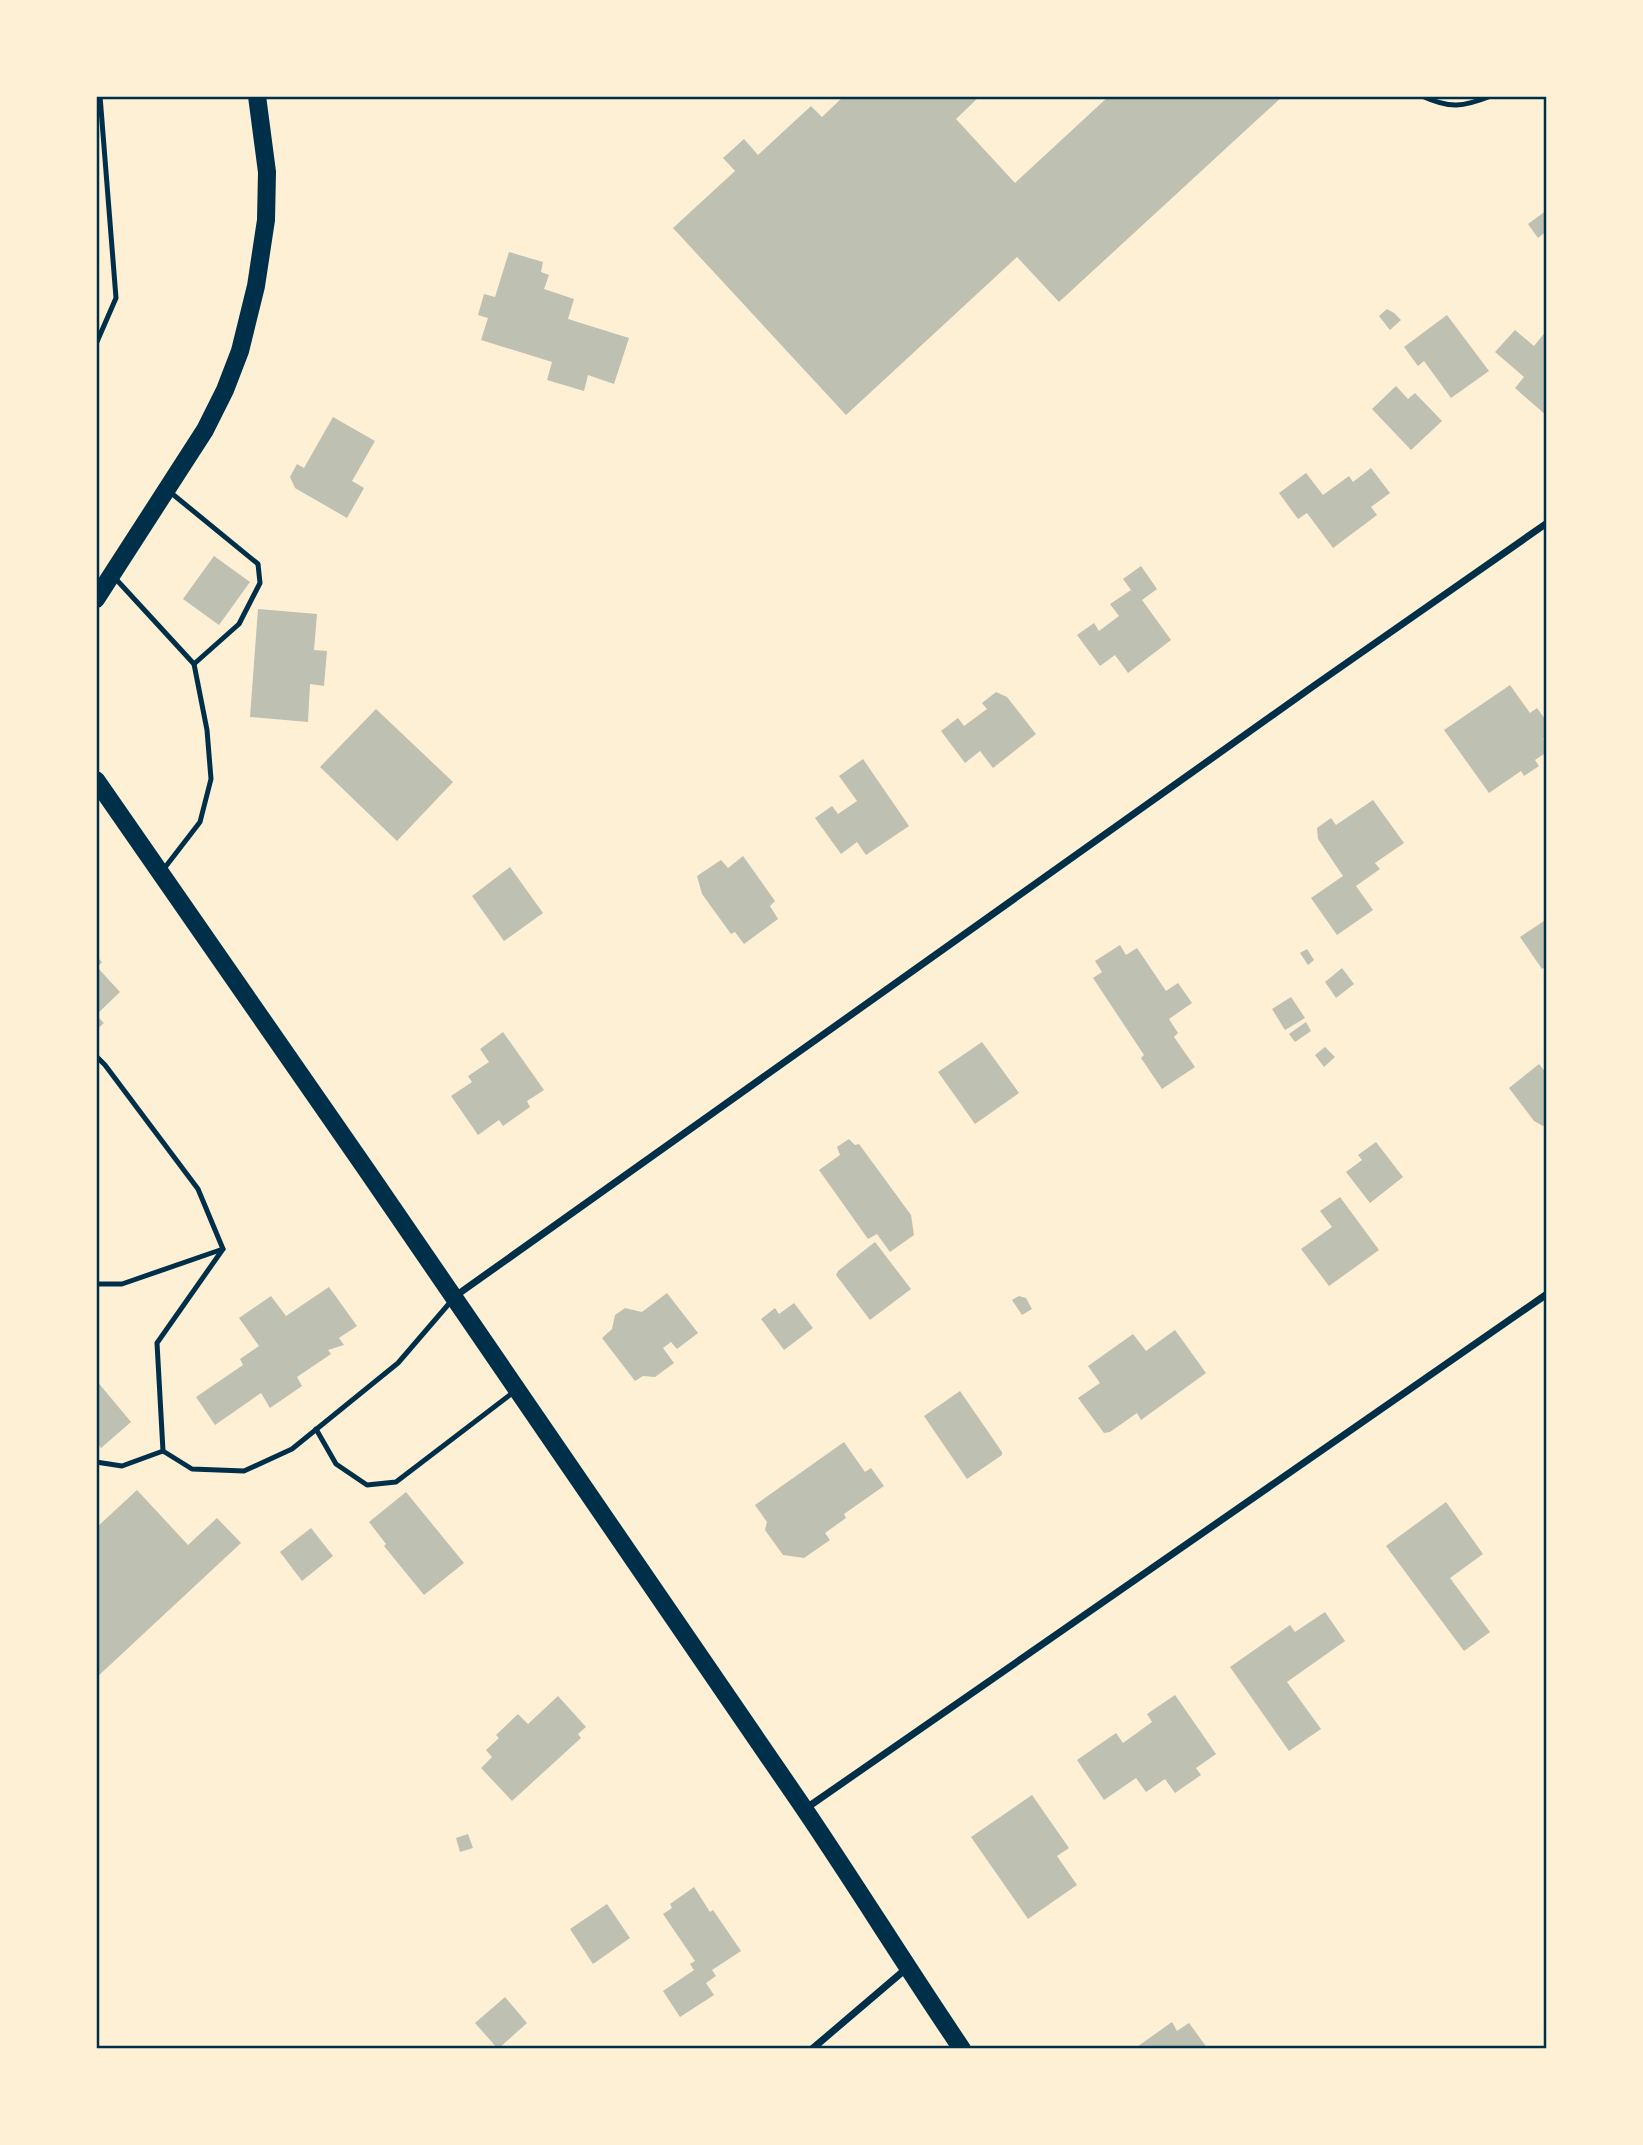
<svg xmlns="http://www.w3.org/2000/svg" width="1643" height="2145" font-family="Raleway,sans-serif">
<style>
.building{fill:#bec0b2}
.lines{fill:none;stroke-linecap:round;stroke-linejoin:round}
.service{stroke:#003049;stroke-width:5}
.minor{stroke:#003049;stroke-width:7}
.primary{stroke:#003049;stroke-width:18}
.neatline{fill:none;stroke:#003049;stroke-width:2.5}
</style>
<rect width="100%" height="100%" fill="#fdf0d5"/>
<g class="building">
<polygon points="844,96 980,96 956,119 1015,183 1109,96 1283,96 1059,302 1017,257 846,415 673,228 735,171 723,158 744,139 758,155 811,106 822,117"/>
<polygon points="1547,210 1547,231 1538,238 1528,224"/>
<polygon points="509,252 543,262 541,272 549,275 544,289 574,299 568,319 629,338 614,384 588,375 584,391 547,380 552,362 481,340 488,318 478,315 484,294 495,297"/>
<polygon points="1387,309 1394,313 1401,320 1390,330 1379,316"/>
<polygon points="1447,315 1489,371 1451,398 1424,361 1418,366 1404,347"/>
<polygon points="1515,330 1534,346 1547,330 1547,416 1515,388 1524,377 1495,352"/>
<polygon points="1396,386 1408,399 1415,393 1442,421 1411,450 1372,409"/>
<polygon points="333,417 375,441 352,481 364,488 347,518 295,488 290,477 297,464 304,468"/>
<polygon points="1371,468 1390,493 1371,507 1377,515 1333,548 1307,513 1298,519 1279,493 1306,473 1323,495 1349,476 1353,482"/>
<polygon points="214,556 250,582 219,625 183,599"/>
<polygon points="1141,566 1157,589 1142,600 1171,640 1128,673 1115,655 1100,666 1077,635 1094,623 1099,631 1119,616 1110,604 1131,590 1123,579"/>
<polygon points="258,609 317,614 314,650 327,651 324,686 310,684 308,722 250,717"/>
<polygon points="1510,685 1530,713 1537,708 1547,722 1547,737 1543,739 1547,744 1547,752 1535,760 1539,766 1524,776 1521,771 1489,793 1444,730"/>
<polygon points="996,692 1007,697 1036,734 993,768 980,751 965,763 941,731 958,718 964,726 987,709 982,703"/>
<polygon points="376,709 453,782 397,841 320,767"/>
<polygon points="863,759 909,826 866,855 857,842 841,854 815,818 832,806 838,814 857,801 839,776"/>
<polygon points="1373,800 1404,843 1375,863 1380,869 1356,886 1373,910 1337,935 1311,898 1343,876 1318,839 1317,828 1331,818 1336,825"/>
<polygon points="743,856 775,901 770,906 778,919 744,944 735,932 731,934 702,894 697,876 721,860 728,868"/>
<polygon points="510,867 543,913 504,941 472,896"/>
<polygon points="1547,919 1547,966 1542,969 1520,937"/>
<polygon points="1120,945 1126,955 1137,948 1166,991 1178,983 1192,1003 1169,1019 1178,1033 1174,1037 1195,1067 1162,1089 1141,1058 1144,1055 1093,978 1102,972 1095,961"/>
<polygon points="1307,949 1314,960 1308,965 1300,953"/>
<polygon points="96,956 102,962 97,967 120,992 96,1015 104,1023 96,1030"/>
<polygon points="1342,968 1354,984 1336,998 1325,982"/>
<polygon points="1291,997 1305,1018 1285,1030 1272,1009"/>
<polygon points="1306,1022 1311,1031 1295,1042 1289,1034"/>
<polygon points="503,1032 544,1090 527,1101 530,1107 503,1126 499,1120 478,1135 451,1096 472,1082 468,1076 489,1062 480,1049"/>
<polygon points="982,1042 1019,1093 975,1124 938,1072"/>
<polygon points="1325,1047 1335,1057 1324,1067 1315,1055"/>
<polygon points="1539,1064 1547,1074 1547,1123 1543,1126 1534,1121 1509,1088"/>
<polygon points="849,1139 855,1145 859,1144 911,1215 914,1235 890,1252 877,1234 868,1239 819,1170 840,1155 837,1147"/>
<polygon points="1376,1142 1403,1177 1370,1203 1346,1172 1362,1160 1358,1155"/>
<polygon points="1340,1197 1379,1250 1329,1286 1301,1249 1332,1227 1320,1211"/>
<polygon points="875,1242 911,1289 870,1320 836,1275 838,1271"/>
<polygon points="329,1287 357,1326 339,1338 344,1345 328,1350 331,1354 297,1377 302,1386 270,1408 261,1393 215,1425 196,1397 243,1365 240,1359 259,1346 239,1318 271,1296 286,1316"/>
<polygon points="667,1293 698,1333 677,1349 671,1342 663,1348 674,1363 655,1377 643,1376 635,1381 602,1338 612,1329 615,1315 625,1308 642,1312"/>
<polygon points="1019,1296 1026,1298 1032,1309 1022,1315 1012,1300"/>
<polygon points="794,1303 813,1328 784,1350 761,1319 775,1308 779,1314"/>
<polygon points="1175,1330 1206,1373 1141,1420 1137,1413 1110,1432 1104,1433 1078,1398 1100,1383 1088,1366 1133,1334 1146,1351"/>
<polygon points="96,1380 131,1422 101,1448 96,1442"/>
<polygon points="960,1391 1002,1452 1002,1455 967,1479 924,1416"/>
<polygon points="844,1442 865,1472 871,1468 884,1486 844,1514 846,1518 825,1533 830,1540 804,1558 783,1555 765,1530 767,1522 755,1505"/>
<polygon points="137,1490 188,1545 217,1518 241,1543 96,1678 96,1528"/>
<polygon points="406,1492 464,1563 424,1595 384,1546 386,1544 369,1522"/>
<polygon points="1446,1502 1483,1554 1450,1578 1490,1632 1464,1651 1386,1546"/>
<polygon points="311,1528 333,1556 302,1581 280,1552"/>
<polygon points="1325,1612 1345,1641 1287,1682 1321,1729 1289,1751 1230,1667 1290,1625 1295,1632"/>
<polygon points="1175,1695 1216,1754 1196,1768 1201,1775 1175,1793 1165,1779 1146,1792 1136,1778 1104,1800 1077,1760 1116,1733 1123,1743 1152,1722 1147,1714"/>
<polygon points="558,1696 586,1727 578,1734 581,1738 512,1801 481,1768 492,1757 486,1750 499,1738 496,1735 518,1714 528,1724"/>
<polygon points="1032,1795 1069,1848 1057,1856 1077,1885 1028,1919 971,1837"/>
<polygon points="468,1834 473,1848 460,1852 456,1838"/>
<polygon points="694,1887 710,1912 713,1910 741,1951 712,1970 716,1976 706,1983 714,1995 680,2017 663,1991 694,1970 690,1964 695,1961 663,1914 672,1908 670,1904"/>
<polygon points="607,1904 630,1938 593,1964 570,1929"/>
<polygon points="505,1997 527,2023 498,2049 475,2023"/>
<polygon points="1172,2022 1177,2031 1189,2023 1208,2049 1134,2049"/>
</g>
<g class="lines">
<g class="service">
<path d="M1422,96C1450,109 1463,107 1491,96"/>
<polyline points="96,344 116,298 100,96"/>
<polyline points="114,577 194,664 239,624 260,583 258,564 170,492"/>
<polyline points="163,870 200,822 211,779 207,730 194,664"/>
<polyline points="96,1056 105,1065 198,1189 223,1249 157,1343 163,1451 192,1469 244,1471 292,1449 398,1363 453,1299"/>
<polyline points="96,1284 122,1284 223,1249"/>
<polyline points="316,1429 336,1464 367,1485 396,1482 515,1391"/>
<polyline points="96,1462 122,1466 163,1451"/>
</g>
<g class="minor">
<polyline points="454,1297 1315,685 1547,523"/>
<polyline points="805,1809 1547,1294"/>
<polyline points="812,2049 907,1968"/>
</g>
<g class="primary">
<polyline points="96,599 205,430 225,390 240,351 256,286 266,220 267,172 257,96"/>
<path d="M96,780C333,1120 568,1461 801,1804C856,1885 907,1968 962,2049"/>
</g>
</g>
<rect width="1643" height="2145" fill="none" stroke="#fdf0d5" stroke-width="196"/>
<rect x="98" y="98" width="1447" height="1949" class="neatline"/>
</svg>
